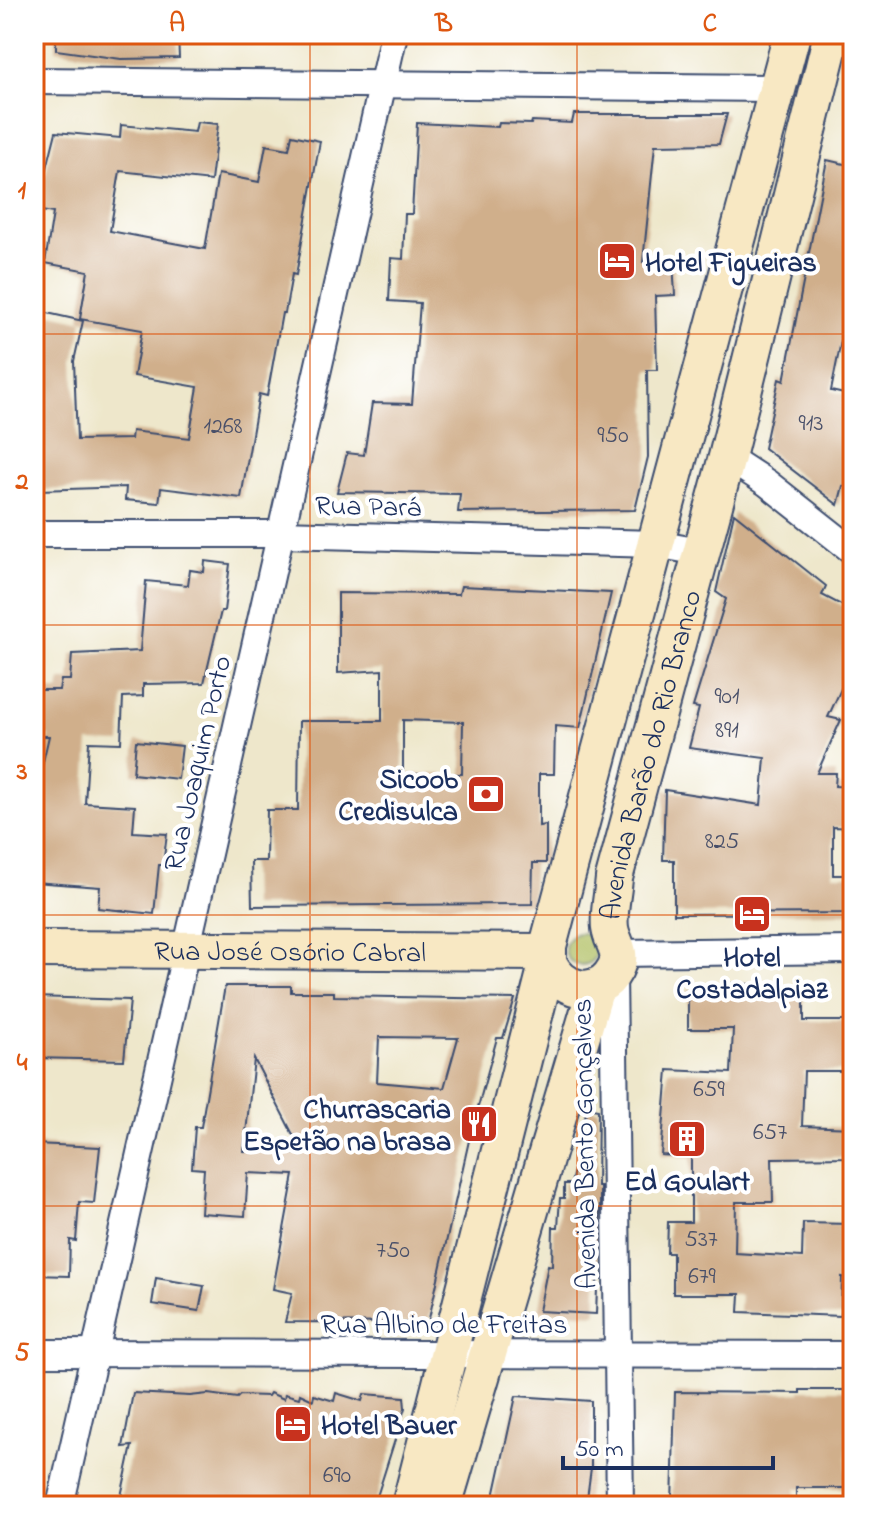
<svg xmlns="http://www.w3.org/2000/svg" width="887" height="1540" font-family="'Indie Flower',sans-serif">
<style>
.green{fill:#aebd5f;stroke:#64765e;stroke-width:2}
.building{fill:#d0af8b;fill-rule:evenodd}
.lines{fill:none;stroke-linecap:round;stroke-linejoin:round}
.street-casing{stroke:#3b4b6e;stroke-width:30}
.secondary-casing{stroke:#3b4b6e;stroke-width:40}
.street{stroke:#fff;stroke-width:26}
.secondary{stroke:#f8e8c3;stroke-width:36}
.grid{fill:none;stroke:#de5710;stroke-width:2;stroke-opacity:0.55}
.labels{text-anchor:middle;stroke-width:8;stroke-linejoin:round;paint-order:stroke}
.number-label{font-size:24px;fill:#484f69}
.poi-label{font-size:28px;font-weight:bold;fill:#1b2f5e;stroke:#fff;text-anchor:start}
.street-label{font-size:28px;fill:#1b2f5e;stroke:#fff}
.neatline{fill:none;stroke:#de5710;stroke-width:3}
.grid-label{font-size:26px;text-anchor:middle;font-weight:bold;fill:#de5710}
</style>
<rect width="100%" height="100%" fill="#fff"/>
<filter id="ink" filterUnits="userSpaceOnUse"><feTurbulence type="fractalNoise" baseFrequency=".0125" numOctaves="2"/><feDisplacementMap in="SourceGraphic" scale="16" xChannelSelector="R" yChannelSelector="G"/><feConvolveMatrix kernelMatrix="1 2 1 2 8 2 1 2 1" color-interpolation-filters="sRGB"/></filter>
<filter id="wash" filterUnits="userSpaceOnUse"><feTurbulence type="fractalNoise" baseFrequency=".006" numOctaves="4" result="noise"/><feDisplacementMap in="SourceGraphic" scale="32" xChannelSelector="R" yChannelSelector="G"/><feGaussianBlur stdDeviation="1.8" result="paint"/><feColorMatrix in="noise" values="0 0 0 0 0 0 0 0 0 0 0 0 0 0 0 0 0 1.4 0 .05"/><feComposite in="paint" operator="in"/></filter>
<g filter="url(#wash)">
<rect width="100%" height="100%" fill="#eee7cb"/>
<circle class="green" cx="581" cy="949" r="16"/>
<g id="blocks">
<g class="building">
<polygon points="56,34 178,34 179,58 121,59 56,50"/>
<polygon points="574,114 727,114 719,144 655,145 643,262 673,261 675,295 655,296 657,370 647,370 648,457 635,510 458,512 460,494 337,492 347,453 364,455 372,403 412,404 420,303 389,301 391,258 403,259 405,214 412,214 417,123 498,127 499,123 531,124 532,121 572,123"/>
<polygon points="197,122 218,124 211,181 120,171 110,231 205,249 218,174 259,182 266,145 289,149 292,135 320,141 296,275 292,274 285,313 282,313 267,396 259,394 241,498 161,488 159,503 125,500 126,487 40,490 39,472 34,471 34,310 83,321 74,361 77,440 131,439 132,431 189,438 198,387 134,376 142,330 80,319 88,271 45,263 53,213 36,210 42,175 45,176 56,132 120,138 121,125 195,132"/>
<polygon points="827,160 853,166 853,307 848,306 831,391 853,396 853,488 843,486 838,505 764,448 779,379 784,381"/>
<polygon points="734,513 826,586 822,595 853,611 853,663 828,717 841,720 817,773 836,773 835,786 853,787 853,828 833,827 833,875 853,875 853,913 674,914 674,860 663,860 665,790 761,805 765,758 689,748 699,708 693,707 726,599 716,592"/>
<polygon points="205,561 230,564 224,611 221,611 204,683 143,684 143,696 123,697 121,743 89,742 85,803 135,806 133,832 167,834 163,865 159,865 154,914 98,908 100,887 34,882 34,788 37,788 49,736 34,736 34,690 59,690 61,680 70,680 72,654 140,651 146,581 188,585 190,570 204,572"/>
<path d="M461,586L611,593L580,728L555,726L554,774H539V826L546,825V863H533L532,904L252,906L251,861H266L267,810H298L299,721H382V670L338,673V593L459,594ZM403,720L463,722L462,774H403Z"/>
<polygon points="136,741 182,746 178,779 133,774"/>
<polygon points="729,983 804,987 804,1021 849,1021 850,1071 804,1071 802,1126 853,1128 853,1157 772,1158 773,1202 736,1202 735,1253 802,1257 803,1223 851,1224 849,1278 842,1277 841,1316 739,1312 740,1294 673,1294 673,1253 667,1253 668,1222 691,1222 691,1157 661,1155 668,1070 731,1073 733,1029 688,1029 688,989 728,989"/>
<path d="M225,986H291V992H334V996L515,999L503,1038H497L470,1136L428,1323L285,1322L292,1293L273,1289L294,1175L248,1173L245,1216L201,1213L204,1169L192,1168L195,1127H201ZM379,1037L458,1038L444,1088L377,1082ZM254,1059L303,1154L244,1151Z"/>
<polygon points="34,997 130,1000 124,1060 34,1058"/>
<polygon points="587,1108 598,1110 597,1186 600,1186 600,1213 596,1314 539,1311 548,1265 552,1266 553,1227 558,1227 560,1198 564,1198 564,1184 571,1184"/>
<polygon points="34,1144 100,1147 94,1203 79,1202 76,1241 70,1240 69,1276 34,1275"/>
<polygon points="156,1278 204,1286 199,1311 152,1304"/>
<polygon points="800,1390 848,1390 846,1488 796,1488 796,1506 672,1506 675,1392 800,1393"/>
<polygon points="133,1393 190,1396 208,1394 237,1398 240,1395 268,1396 270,1393 284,1399 285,1394 299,1398 300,1394 313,1400 314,1395 334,1401 336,1393 362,1401 364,1394 404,1397 405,1408 374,1506 157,1506 120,1501 132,1446 123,1447"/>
<polygon points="516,1396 591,1401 591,1468 586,1506 492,1506"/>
</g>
</g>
</g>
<g filter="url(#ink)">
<use href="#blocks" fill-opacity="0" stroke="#3b4b6e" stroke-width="2"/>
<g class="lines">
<g class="street-casing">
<g id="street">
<polyline points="34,81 777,88"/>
<polyline points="727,457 767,483 853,551"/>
<polyline points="34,534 280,534 656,544 700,552"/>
<polyline points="619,953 853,950"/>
<polyline points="613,973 620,1506"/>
<polyline points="34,1353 853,1355"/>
<polyline points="60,1506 394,34"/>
</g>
</g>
<g class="secondary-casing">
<g id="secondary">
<path id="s1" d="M34,949L548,952"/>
<path id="s2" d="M548,961C559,991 598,1001 615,969C624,952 612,943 610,928C608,913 613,893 614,878L727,457L832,34"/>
<polyline points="410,1506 548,961 548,946 792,34"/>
<polyline points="443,1506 596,987"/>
</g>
</g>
<use href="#street" class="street"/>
<use href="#secondary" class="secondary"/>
</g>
</g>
<path class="grid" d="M310,34V1506M577,34V1506M34,334H853M34,625H853M34,915H853M34,1206H853"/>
<defs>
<g id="hotel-square" transform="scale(2)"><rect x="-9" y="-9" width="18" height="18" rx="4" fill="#c8321e" stroke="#fff"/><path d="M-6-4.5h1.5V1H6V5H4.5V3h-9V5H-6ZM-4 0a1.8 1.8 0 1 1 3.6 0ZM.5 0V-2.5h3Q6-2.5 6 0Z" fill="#fff"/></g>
<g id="bank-square" transform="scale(2)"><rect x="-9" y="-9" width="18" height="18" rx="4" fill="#c8321e" stroke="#fff"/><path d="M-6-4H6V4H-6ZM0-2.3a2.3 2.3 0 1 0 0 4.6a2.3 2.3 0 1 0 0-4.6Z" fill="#fff"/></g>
<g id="restaurant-square" transform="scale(2)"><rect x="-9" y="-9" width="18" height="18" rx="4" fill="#c8321e" stroke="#fff"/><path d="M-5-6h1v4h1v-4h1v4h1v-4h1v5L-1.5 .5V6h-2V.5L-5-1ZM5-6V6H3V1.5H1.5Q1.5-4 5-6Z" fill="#fff"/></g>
<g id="building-square" transform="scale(2)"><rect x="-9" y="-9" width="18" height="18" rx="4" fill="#c8321e" stroke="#fff"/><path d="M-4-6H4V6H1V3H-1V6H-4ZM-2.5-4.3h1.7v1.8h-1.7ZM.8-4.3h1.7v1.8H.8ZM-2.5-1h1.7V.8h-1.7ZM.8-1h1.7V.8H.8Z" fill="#fff"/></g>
</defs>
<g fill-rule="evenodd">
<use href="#hotel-square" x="617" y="261"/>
<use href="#bank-square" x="486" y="794"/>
<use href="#hotel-square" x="752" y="914"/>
<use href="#restaurant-square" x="479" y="1124"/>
<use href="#building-square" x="687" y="1139"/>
<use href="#hotel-square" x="293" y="1424"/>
</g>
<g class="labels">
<g class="number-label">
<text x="811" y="430">913</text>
<text x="223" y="433">1268</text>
<text x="613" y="442">950</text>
<text x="727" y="703">901</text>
<text x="727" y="737">891</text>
<text x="722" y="848">825</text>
<text x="709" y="1096">659</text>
<text x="770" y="1139">657</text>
<text x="701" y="1246">537</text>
<text x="393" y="1257">750</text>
<text x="702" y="1283">679</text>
<text x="337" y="1482">690</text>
</g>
<g class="poi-label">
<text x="645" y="271">Hotel Figueiras</text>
<text x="458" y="788" text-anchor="end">Sicoob<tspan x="458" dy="32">Credisulca</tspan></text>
<text x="752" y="966" text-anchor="middle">Hotel<tspan x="752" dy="32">Costadalpiaz</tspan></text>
<text x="451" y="1118" text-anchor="end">Churrascaria<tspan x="451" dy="32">Espetão na brasa</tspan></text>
<text x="687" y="1190" text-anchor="middle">Ed Goulart</text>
<text x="321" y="1434">Hotel Bauer</text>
</g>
<g class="street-label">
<text transform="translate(368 505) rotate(1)" y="10">Rua Pará</text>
<text dy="10" stroke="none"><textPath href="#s2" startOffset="308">Avenida Barão do Rio Branco</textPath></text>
<text transform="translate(196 763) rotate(-77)" y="10">Rua Joaquim Porto</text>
<text dy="10" stroke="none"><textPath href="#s1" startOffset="256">Rua José Osório Cabral</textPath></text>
<text transform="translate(583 1144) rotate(-91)" y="10">Avenida Bento Gonçalves</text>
<text x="444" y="1333">Rua Albino de Freitas</text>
</g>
</g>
<rect width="887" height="1540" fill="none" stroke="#fff" stroke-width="88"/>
<path d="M563 1456v12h210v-12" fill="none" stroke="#1b2f5e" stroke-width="4"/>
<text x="575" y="1456" font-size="24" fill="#1b2f5e" stroke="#ffffff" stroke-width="6" paint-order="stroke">50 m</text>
<rect x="44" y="44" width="799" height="1452" class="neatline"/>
<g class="grid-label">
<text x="177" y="31">A</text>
<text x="444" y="31">B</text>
<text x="710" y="31">C</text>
<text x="22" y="198">1</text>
<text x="22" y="489">2</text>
<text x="22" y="779">3</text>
<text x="22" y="1070">4</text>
<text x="22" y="1360">5</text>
</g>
</svg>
